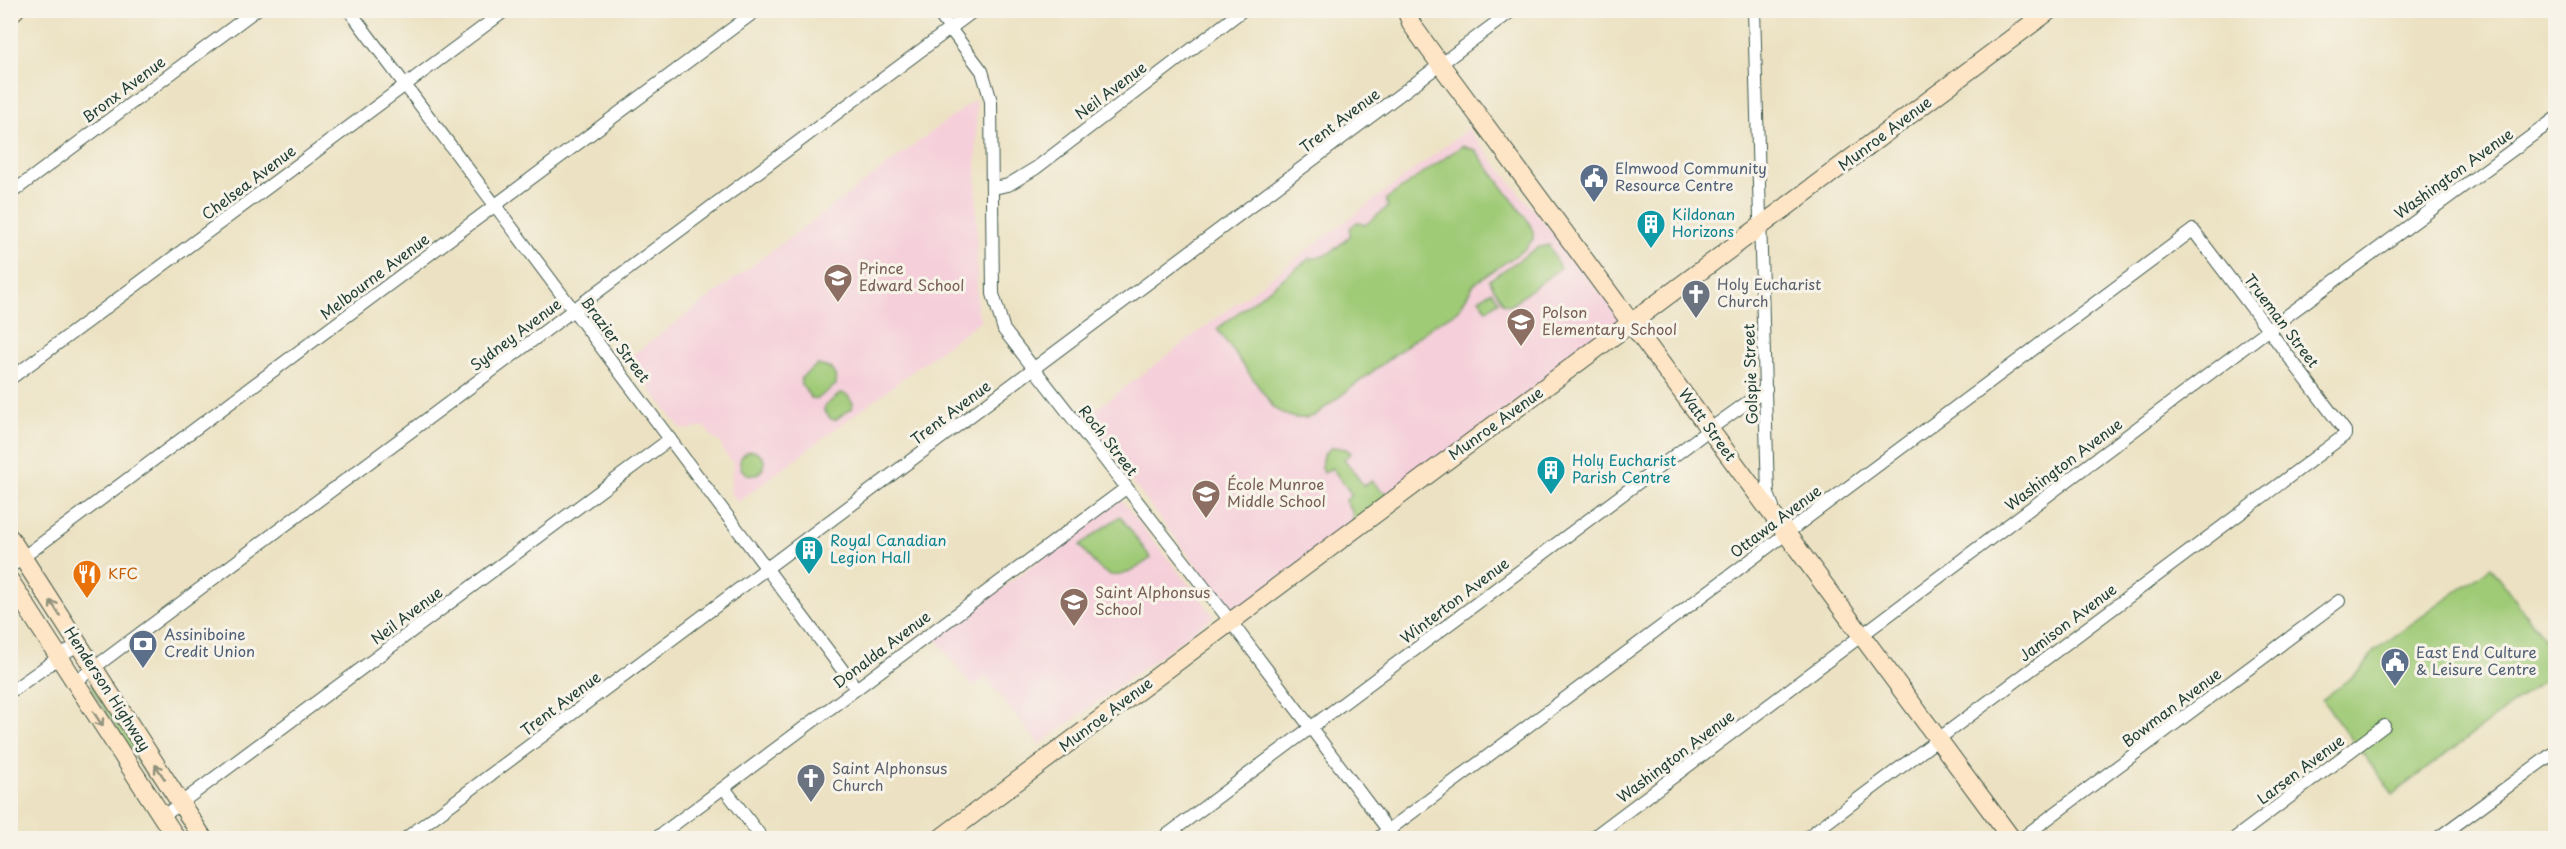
<svg xmlns="http://www.w3.org/2000/svg" width="2566" height="849" font-family="'Playpen Sans',sans-serif">
<style>
.built{fill:#f5cfda}
.green{fill:#9fca76;stroke:#5f8455;stroke-width:1.5}
.lines{fill:none;stroke-linecap:round;stroke-linejoin:round}
.street-casing{stroke:#3e5649;stroke-width:14}
.secondary-casing{stroke:#3e5649;stroke-width:20}
.street{stroke:#fff;stroke-width:12}
.secondary{stroke:#fee5c5;stroke-width:18}
.oneway{stroke:#8e917c}
.labels{text-anchor:middle;stroke-width:6;stroke-linejoin:round;paint-order:stroke}
.street-label{font-size:15px;fill:#1f3d34;stroke:#f7f3e8}
.service-label{font-size:15px;fill:#4e5e75;stroke:#f7f3e8;text-anchor:start}
.culture-label{font-size:15px;fill:#0d838f;stroke:#f7f3e8;text-anchor:start}
.education-label{font-size:15px;fill:#785e54;stroke:#f7f3e8;text-anchor:start}
.worship-label{font-size:15px;fill:#5b616d;stroke:#f7f3e8;text-anchor:start}
.food-label{font-size:15px;fill:#c56008;stroke:#f7f3e8;text-anchor:start}
</style>
<rect width="100%" height="100%" fill="#f7f3e8"/>
<filter id="ink" filterUnits="userSpaceOnUse"><feTurbulence type="fractalNoise" baseFrequency=".0167" numOctaves="2"/><feDisplacementMap in="SourceGraphic" scale="12" xChannelSelector="R" yChannelSelector="G"/><feConvolveMatrix kernelMatrix="1 2 1 2 8 2 1 2 1" color-interpolation-filters="sRGB"/></filter>
<filter id="wash" filterUnits="userSpaceOnUse"><feTurbulence type="fractalNoise" baseFrequency=".008" numOctaves="4" result="noise"/><feDisplacementMap in="SourceGraphic" scale="24" xChannelSelector="R" yChannelSelector="G"/><feGaussianBlur stdDeviation="1.35" result="paint"/><feColorMatrix in="noise" values="0 0 0 0 0 0 0 0 0 0 0 0 0 0 0 0 0 1.4 0 .05"/><feComposite in="paint" operator="in"/></filter>
<g filter="url(#wash)">
<rect width="100%" height="100%" fill="#ece2c3"/>
<g class="built">
<polygon points="976,99 977,312 982,319 738,502 730,492 733,464 724,452 721,443 713,438 705,427 682,430 627,359"/>
<polygon points="1468,129 1623,321 1235,615 1083,419"/>
<polygon points="1121,500 1214,616 1039,745 986,678 976,686 970,685 935,638"/>
</g>
<g class="green">
<path d="M1462,146L1475,150L1529,222L1533,232V239L1525,249L1474,284L1458,311L1435,324L1314,416C1298,421 1287,417 1274,408L1217,329L1310,258C1325,260 1339,246 1350,236V228L1357,222L1365,225L1388,207L1386,199Z"/>
<polygon points="1549,245 1560,268 1511,305 1504,304 1489,280 1537,248"/>
<polygon points="1492,291 1499,301 1487,310 1479,299"/>
<polygon points="817,365 830,368 835,375 836,385 817,399 811,398 801,384 801,378"/>
<polygon points="841,393 847,395 853,403 852,408 835,420 831,419 824,411 825,406"/>
<path d="M1333,447L1346,449L1351,453L1344,459L1364,486L1372,481L1382,491L1391,494L1353,523L1352,511L1345,501L1352,495L1332,468L1324,473C1319,462 1322,453 1333,447Z"/>
<circle cx="752" cy="463" r="12"/>
<path d="M1120,516L1151,558C1115,585 1106,581 1080,545Z"/>
<polygon points="2491,567 2555,654 2555,672 2393,794 2322,700 2362,669 2374,651"/>
<polygon points="92,684 122,724 166,795 143,769 91,689"/>
</g>
</g>
<g filter="url(#ink)">
<g class="lines">
<g class="street-casing">
<g id="street">
<polyline points="349,10 856,688"/>
<polyline points="936,10 982,71 991,101 993,294 1004,330 1231,622 1394,838"/>
<polyline points="1754,10 1768,494 1773,507"/>
<polyline points="994,188 1008,185 1036,168 1243,10"/>
<polyline points="10,194 256,10"/>
<polyline points="10,379 506,10"/>
<polyline points="10,567 757,10"/>
<polyline points="75,682 975,10"/>
<polyline points="10,692 78,644"/>
<polyline points="724,788 762,838"/>
<polyline points="162,817 670,439"/>
<polyline points="406,838 1513,10"/>
<polyline points="656,838 1126,488"/>
<polyline points="1163,838 1710,429 1766,389"/>
<polyline points="1378,838 2193,230 2345,431 2345,435 1806,838"/>
<polyline points="1592,838 2269,329 2556,118"/>
<polyline points="2022,838 2339,601"/>
<polyline points="2235,838 2384,726"/>
<polyline points="2438,838 2556,751"/>
</g>
</g>
<g class="secondary-casing">
<g id="secondary">
<polyline points="1406,10 1412,25 1435,57 2011,838"/>
<polyline points="10,14 15,10"/>
<polyline points="10,538 203,838"/>
<polyline points="10,581 176,838"/>
<polyline points="941,838 2050,10"/>
</g>
</g>
<use href="#street" class="street"/>
<use href="#secondary" class="secondary"/>
</g>
<defs><path id="oneway-shaft" d="M-6 0H5M1.5-3L5.5 0L1.5 3" fill="none" stroke-width="1.6" stroke-linecap="round" stroke-linejoin="round" transform="scale(1.5)"/></defs>
<g class="oneway">
<use href="#oneway-shaft" transform="translate(55 608) rotate(-122)"/>
<use href="#oneway-shaft" transform="translate(98 719) rotate(57)"/>
<use href="#oneway-shaft" transform="translate(160 772) rotate(-123)"/>
</g>
</g>
<defs>
<g id="civic-pin" transform="scale(1.5)"><path d="M0 17L-7.5 6A9.5 9.5 0 1 1 7.5 6Z" fill="#5c6f8a" stroke="#f7f3e8"/><path d="M-.6-6.5H3V-4.5H.6V-3L4-1V1h2V6H-6V1h2V-1L-.6-3ZM-1.2 2.5V6h2.4V2.5Z" fill="#fff"/></g>
<g id="building-pin" transform="scale(1.5)"><path d="M0 17L-7.5 6A9.5 9.5 0 1 1 7.5 6Z" fill="#0f9aa8" stroke="#f7f3e8"/><path d="M-4-6H4V6H1V3H-1V6H-4ZM-2.5-4.3h1.7v1.8h-1.7ZM.8-4.3h1.7v1.8H.8ZM-2.5-1h1.7V.8h-1.7ZM.8-1h1.7V.8H.8Z" fill="#fff"/></g>
<g id="school-pin" transform="scale(1.5)"><path d="M0 17L-7.5 6A9.5 9.5 0 1 1 7.5 6Z" fill="#8d6e63" stroke="#f7f3e8"/><path d="M0-5L7-2L0 1L-7-2ZM-4 1L0 2.5L4 1V4Q0 6-4 4Z" fill="#fff"/></g>
<g id="church-pin" transform="scale(1.5)"><path d="M0 17L-7.5 6A9.5 9.5 0 1 1 7.5 6Z" fill="#6b7280" stroke="#f7f3e8"/><path d="M-1.2-6h2.4v3.5h3.3v2.4h-3.3V6h-2.4V-.1h-3.3v-2.4h3.3Z" fill="#fff"/></g>
<g id="restaurant-pin" transform="scale(1.5)"><path d="M0 17L-7.5 6A9.5 9.5 0 1 1 7.5 6Z" fill="#e8710a" stroke="#f7f3e8"/><path d="M-5-6h1v4h1v-4h1v4h1v-4h1v5L-1.5 .5V6h-2V.5L-5-1ZM5-6V6H3V1.5H1.5Q1.5-4 5-6Z" fill="#fff"/></g>
<g id="bank-pin" transform="scale(1.5)"><path d="M0 17L-7.5 6A9.5 9.5 0 1 1 7.5 6Z" fill="#5c6f8a" stroke="#f7f3e8"/><path d="M-6-4H6V4H-6ZM0-2.3a2.3 2.3 0 1 0 0 4.6a2.3 2.3 0 1 0 0-4.6Z" fill="#fff"/></g>
</defs>
<g fill-rule="evenodd">
<use href="#civic-pin" x="1594" y="178"/>
<use href="#building-pin" x="1651" y="224"/>
<use href="#school-pin" x="838" y="278"/>
<use href="#church-pin" x="1696" y="294"/>
<use href="#school-pin" x="1521" y="322"/>
<use href="#building-pin" x="1551" y="470"/>
<use href="#school-pin" x="1206" y="494"/>
<use href="#building-pin" x="809" y="550"/>
<use href="#restaurant-pin" x="87" y="574"/>
<use href="#school-pin" x="1074" y="602"/>
<use href="#bank-pin" x="143" y="644"/>
<use href="#civic-pin" x="2395" y="662"/>
<use href="#church-pin" x="811" y="778"/>
</g>
<g class="labels">
<g class="street-label">
<text transform="translate(124 90) rotate(-37)" y="5">Bronx Avenue</text>
<text transform="translate(1111 91) rotate(-37)" y="5">Neil Avenue</text>
<text transform="translate(1340 121) rotate(-37)" y="5">Trent Avenue</text>
<text transform="translate(1885 134) rotate(-37)" y="5">Munroe Avenue</text>
<text transform="translate(2454 174) rotate(-36)" y="5">Washington Avenue</text>
<text transform="translate(249 183) rotate(-37)" y="5">Chelsea Avenue</text>
<text transform="translate(375 277) rotate(-37)" y="5">Melbourne Avenue</text>
<text transform="translate(2281 321) rotate(53)" y="5">Trueman Street</text>
<text transform="translate(516 335) rotate(-37)" y="5">Sydney Avenue</text>
<text transform="translate(615 340) rotate(53)" y="5">Brazier Street</text>
<text transform="translate(1751 374) rotate(-92)" y="5">Golspie Street</text>
<text transform="translate(951 413) rotate(-37)" y="5">Trent Avenue</text>
<text transform="translate(1496 424) rotate(-36)" y="5">Munroe Avenue</text>
<text transform="translate(1707 425) rotate(54)" y="5">Watt Street</text>
<text transform="translate(1108 441) rotate(52)" y="5">Roch Street</text>
<text transform="translate(2064 465) rotate(-37)" y="5">Washington Avenue</text>
<text transform="translate(1776 522) rotate(-37)" y="5">Ottawa Avenue</text>
<text transform="translate(1455 601) rotate(-37)" y="5">Winterton Avenue</text>
<text transform="translate(407 616) rotate(-37)" y="5">Neil Avenue</text>
<text transform="translate(2068 623) rotate(-37)" y="5">Jamison Avenue</text>
<text transform="translate(882 650) rotate(-37)" y="5">Donalda Avenue</text>
<text transform="translate(107 689) rotate(57)" y="5">Henderson Highway</text>
<text transform="translate(561 704) rotate(-37)" y="5">Trent Avenue</text>
<text transform="translate(2172 708) rotate(-37)" y="5">Bowman Avenue</text>
<text transform="translate(1106 715) rotate(-37)" y="5">Munroe Avenue</text>
<text transform="translate(1676 757) rotate(-37)" y="5">Washington Avenue</text>
<text transform="translate(2301 770) rotate(-37)" y="5">Larsen Avenue</text>
</g>
<g class="service-label">
<text x="1615" y="174">Elmwood Community<tspan x="1615" dy="17">Resource Centre</tspan></text>
<text x="164" y="640">Assiniboine<tspan x="164" dy="17">Credit Union</tspan></text>
<text x="2416" y="658">East End Culture<tspan x="2416" dy="17">&amp; Leisure Centre</tspan></text>
</g>
<g class="culture-label">
<text x="1672" y="220">Kildonan<tspan x="1672" dy="17">Horizons</tspan></text>
<text x="1572" y="466">Holy Eucharist<tspan x="1572" dy="17">Parish Centre</tspan></text>
<text x="830" y="546">Royal Canadian<tspan x="830" dy="17">Legion Hall</tspan></text>
</g>
<g class="education-label">
<text x="859" y="274">Prince<tspan x="859" dy="17">Edward School</tspan></text>
<text x="1542" y="318">Polson<tspan x="1542" dy="17">Elementary School</tspan></text>
<text x="1227" y="490">École Munroe<tspan x="1227" dy="17">Middle School</tspan></text>
<text x="1095" y="598">Saint Alphonsus<tspan x="1095" dy="17">School</tspan></text>
</g>
<g class="worship-label">
<text x="1717" y="290">Holy Eucharist<tspan x="1717" dy="17">Church</tspan></text>
<text x="832" y="774">Saint Alphonsus<tspan x="832" dy="17">Church</tspan></text>
</g>
<g class="food-label">
<text x="108" y="579">KFC</text>
</g>
</g>
<rect width="2566" height="849" fill="none" stroke="#f7f3e8" stroke-width="36"/>
</svg>
